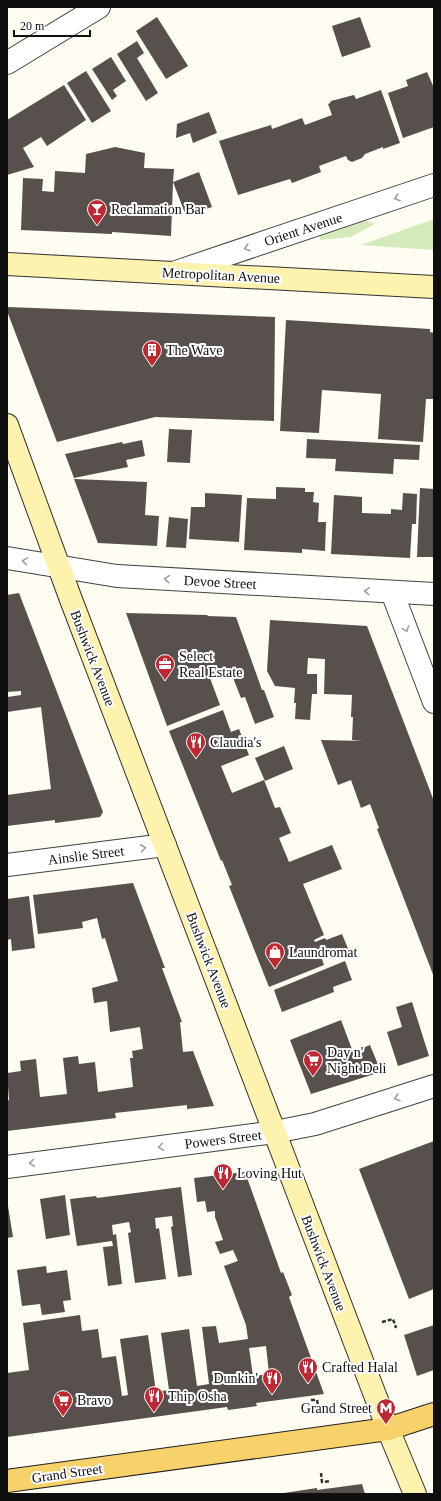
<svg xmlns="http://www.w3.org/2000/svg" width="441" height="1501" font-family="Georgia,serif">
<style>
.green{fill:#d4eabb}
.building{fill:#58504c;fill-rule:evenodd}
.lines{fill:none;stroke-linecap:round;stroke-linejoin:round}
.minor-casing{stroke:#424242;stroke-width:24}
.secondary-casing{stroke:#313131;stroke-width:24}
.primary-casing{stroke:#202020;stroke-width:24}
.path{stroke:#313131;stroke-width:2.5;stroke-dasharray:4 2;stroke-linecap:butt}
.minor{stroke:#fff;stroke-width:22}
.secondary{stroke:#fef3ae;stroke-width:22}
.primary{stroke:#f7d16a;stroke-width:22}
.oneway{stroke:#9f9f9f}
.labels{text-anchor:middle;stroke-width:4;stroke-linejoin:round;paint-order:stroke}
.poi-label{font-size:14px;fill:#0f0f0f;stroke:#fff;text-anchor:start}
.street-label{font-size:14px;fill:#0f0f0f;stroke:#fff}
</style>
<rect width="100%" height="100%" fill="#fffcf2"/>
<g class="green">
<polygon points="434,219 434,250 361,245"/>
<polygon points="365,220 375,224 351,237 320,240 319,235"/>
</g>
<g class="building">
<polygon points="157,17 188,66 166,79 136,31"/>
<polygon points="360,17 371,47 342,57 332,26"/>
<polygon points="137,41 144,53 137,58 158,93 146,101 117,54"/>
<polygon points="111,57 126,81 113,90 117,96 112,100 92,69"/>
<polygon points="86,71 111,111 92,123 67,83"/>
<polygon points="427,72 434,88 434,127 403,138 388,93 408,86 406,80"/>
<polygon points="64,85 86,120 47,146 41,137 23,148 34,167 7,175 7,120"/>
<polygon points="381,90 400,143 383,149 383,147 365,154 362,158 352,162 348,160 346,156 319,166 321,172 292,183 290,179 238,195 219,141 271,125 272,129 302,118 305,125 332,115 328,104 330,103 331,101 354,95 356,99"/>
<polygon points="209,112 217,133 193,143 190,133 176,138 177,124"/>
<polygon points="115,147 145,153 144,168 174,169 173,182 199,172 212,207 186,216 173,182 171,236 112,232 112,234 21,230 23,178 43,179 42,191 54,192 55,171 85,173 86,154"/>
<polygon points="7,307 275,317 274,421 155,417 57,442 7,311"/>
<polygon points="286,320 430,329 430,332 434,333 434,399 426,399 423,442 378,439 381,394 322,390 319,433 280,431"/>
<polygon points="169,429 192,430 190,463 167,462"/>
<polygon points="307,439 420,445 419,460 394,459 393,474 335,471 336,459 306,458"/>
<polygon points="142,440 145,456 126,460 128,467 74,478 65,454 122,442 123,444"/>
<polygon points="74,479 147,482 145,515 159,516 157,546 98,543"/>
<polygon points="276,487 305,488 305,492 314,492 313,502 319,503 318,522 326,522 325,551 302,549 302,553 244,550 247,498 276,499"/>
<polygon points="420,488 434,489 434,557 417,557"/>
<polygon points="205,493 242,495 239,542 189,539 191,507 205,507"/>
<polygon points="403,493 417,494 416,524 412,524 410,558 331,554 334,495 362,497 362,513 391,514 391,509 402,510"/>
<polygon points="169,517 188,519 186,548 166,547"/>
<polygon points="19,593 103,812 100,817 55,823 55,820 7,826 7,795 51,789 41,707 7,712 7,697 21,695 21,691 7,692 7,595"/>
<polygon points="126,613 207,615 208,616 236,617 262,690 264,690 274,717 255,724 245,697 241,698 230,670 210,678 220,705 167,726"/>
<polygon points="270,620 367,626 434,801 434,977 377,829 379,828 370,804 361,808 351,780 338,785 321,740 363,741 352,740 353,717 351,717 352,695 324,694 325,659 308,658 307,674 317,674 317,694 312,694 310,720 295,719 296,703 294,703 295,688 275,686 267,671"/>
<polygon points="223,710 231,732 239,729 249,755 221,766 232,793 264,780 275,808 280,807 291,833 279,838 289,862 332,845 342,869 303,884 324,935 314,940 315,942 325,938 326,940 342,934 349,951 322,959 324,965 269,987 229,886 232,885 222,860 221,861 169,731"/>
<polygon points="284,746 293,769 265,781 255,758"/>
<polygon points="133,883 165,968 162,968 182,1022 180,1022 183,1052 193,1051 214,1106 187,1109 187,1105 115,1113 116,1118 7,1131 7,1101 9,1100 7,1073 21,1071 20,1061 36,1059 40,1097 67,1094 63,1058 78,1056 79,1064 95,1062 98,1092 133,1087 130,1058 133,1058 132,1051 143,1049 140,1027 110,1032 107,1001 94,1003 92,988 118,981 105,938 102,939 97,918 82,922 83,928 38,934 33,895"/>
<polygon points="29,896 35,948 12,951 11,939 7,940 7,899"/>
<polygon points="345,961 352,980 333,987 334,992 282,1012 274,990"/>
<polygon points="412,1002 429,1056 398,1066 387,1032 402,1027 396,1007"/>
<polygon points="341,1020 353,1052 370,1045 381,1072 311,1094 290,1040"/>
<polygon points="434,1141 434,1289 409,1299 359,1169"/>
<path d="M245,1172L281,1273L283,1272L292,1295L289,1297L324,1394L256,1403L257,1406L228,1410L227,1407L7,1437V1373L29,1370L23,1323L80,1315L82,1331L98,1329L102,1358L116,1356L122,1396L128,1395L120,1339L148,1335L156,1392L169,1390L161,1333L189,1329L197,1386L209,1384L202,1327L216,1326L219,1343L248,1339L246,1325L224,1266L238,1261L233,1250L220,1254L215,1242L223,1240L215,1217V1211L207,1212L205,1201L197,1202L194,1178ZM266,1346L269,1374L253,1376L249,1348Z"/>
<polygon points="181,1187 192,1275 178,1277 171,1227 173,1226 172,1216 155,1218 156,1229 159,1228 166,1279 135,1283 128,1233 131,1232 129,1222 112,1225 113,1235 116,1234 122,1284 108,1286 103,1247 113,1246 112,1241 77,1246 70,1199 96,1196 97,1198"/>
<polygon points="65,1195 70,1235 46,1239 40,1199"/>
<polygon points="7,1200 13,1237 7,1238"/>
<polygon points="46,1266 47,1273 67,1270 71,1300 63,1301 65,1312 42,1315 40,1304 22,1306 17,1270"/>
<polygon points="434,1325 434,1370 417,1376 404,1335"/>
<polygon points="362,1484 365,1494 277,1494 317,1488 317,1490"/>
</g>
<g class="lines">
<g class="minor-casing">
<g id="minor">
<polyline points="7,63 99,7"/>
<polyline points="173,273 434,185"/>
<polyline points="7,558 117,576 434,594"/>
<polyline points="392,592 434,702"/>
<polyline points="7,865 165,845"/>
<polyline points="7,1167 275,1132 315,1124 434,1086"/>
</g>
</g>
<g class="secondary-casing">
<g id="secondary">
<polyline points="7,264 434,287"/>
<polyline points="7,425 70,597 388,1429 415,1494"/>
</g>
</g>
<g class="primary-casing">
<polyline id="primary" points="7,1481 388,1429 434,1414"/>
</g>
<g class="path">
<polyline points="382,1322 393,1319 396,1328"/>
<polyline points="311,1400 317,1400 318,1405"/>
<polyline points="321,1473 322,1482 330,1481"/>
</g>
<use href="#minor" class="minor"/>
<use href="#secondary" class="secondary"/>
<use href="#primary" class="primary"/>
</g>
<defs><path id="oneway-chevron" d="M-2-3.5L2.5 0L-2 3.5" fill="none" stroke-width="1.6" stroke-linecap="round" stroke-linejoin="round"/></defs>
<g class="oneway">
<use href="#oneway-chevron" transform="translate(397 198) rotate(161)"/>
<use href="#oneway-chevron" transform="translate(247 248) rotate(162)"/>
<use href="#oneway-chevron" transform="translate(25 561) rotate(-171)"/>
<use href="#oneway-chevron" transform="translate(167 579) rotate(-177)"/>
<use href="#oneway-chevron" transform="translate(367 591) rotate(-177)"/>
<use href="#oneway-chevron" transform="translate(406 629) rotate(69)"/>
<use href="#oneway-chevron" transform="translate(143 848) rotate(-7)"/>
<use href="#oneway-chevron" transform="translate(397 1098) rotate(162)"/>
<use href="#oneway-chevron" transform="translate(161 1147) rotate(173)"/>
<use href="#oneway-chevron" transform="translate(32 1163) rotate(173)"/>
</g>
<defs>
<g id="bar-pin" transform="scale(1)"><path d="M0 17L-7.5 6A9.5 9.5 0 1 1 7.5 6Z" fill="#bf2832" stroke="#fff"/><path d="M-6-5H6L.8 .8V4.5H3.5V6h-7V4.5H-.8V.8Z" fill="#fff"/></g>
<g id="building-pin" transform="scale(1)"><path d="M0 17L-7.5 6A9.5 9.5 0 1 1 7.5 6Z" fill="#bf2832" stroke="#fff"/><path d="M-4-6H4V6H1V3H-1V6H-4ZM-2.5-4.3h1.7v1.8h-1.7ZM.8-4.3h1.7v1.8H.8ZM-2.5-1h1.7V.8h-1.7ZM.8-1h1.7V.8H.8Z" fill="#fff"/></g>
<g id="office-pin" transform="scale(1)"><path d="M0 17L-7.5 6A9.5 9.5 0 1 1 7.5 6Z" fill="#bf2832" stroke="#fff"/><path d="M-6-3h4V-5.5h4V-3h4V5H-6ZM-1-4.5V-3h2v-1.5ZM-6 0V1H6V0Z" fill="#fff"/></g>
<g id="restaurant-pin" transform="scale(1)"><path d="M0 17L-7.5 6A9.5 9.5 0 1 1 7.5 6Z" fill="#bf2832" stroke="#fff"/><path d="M-5-6h1v4h1v-4h1v4h1v-4h1v5L-1.5 .5V6h-2V.5L-5-1ZM5-6V6H3V1.5H1.5Q1.5-4 5-6Z" fill="#fff"/></g>
<g id="shop-pin" transform="scale(1)"><path d="M0 17L-7.5 6A9.5 9.5 0 1 1 7.5 6Z" fill="#bf2832" stroke="#fff"/><path d="M-5-2.5h2.3a2.7 3.5 0 0 1 5.4 0H5L5.5 6h-11ZM-1.5-2.5h3a1.5 2.3 0 0 0-3 0Z" fill="#fff"/></g>
<g id="supermarket-pin" transform="scale(1)"><path d="M0 17L-7.5 6A9.5 9.5 0 1 1 7.5 6Z" fill="#bf2832" stroke="#fff"/><path d="M-6-5.5h2.5l.6 2H6L4.5 2H-2.5L-4.4-4H-6ZM-1.5 3.2a1.3 1.3 0 1 0 .1 0ZM3 3.2a1.3 1.3 0 1 0 .1 0Z" fill="#fff"/></g>
<g id="metro-pin" transform="scale(1)"><path d="M0 17L-7.5 6A9.5 9.5 0 1 1 7.5 6Z" fill="#bf2832" stroke="#fff"/><path d="M-5.5 5V-5H-3L0 0L3-5H5.5V5H3V-.5L0 4L-3-.5V5Z" fill="#fff"/></g>
</defs>
<g fill-rule="evenodd">
<use href="#bar-pin" x="97" y="209"/>
<use href="#building-pin" x="152" y="350"/>
<use href="#office-pin" x="165" y="664"/>
<use href="#restaurant-pin" x="196" y="742"/>
<use href="#shop-pin" x="275" y="952"/>
<use href="#supermarket-pin" x="313" y="1060"/>
<use href="#restaurant-pin" x="223" y="1173"/>
<use href="#restaurant-pin" x="308" y="1367"/>
<use href="#restaurant-pin" x="272" y="1378"/>
<use href="#restaurant-pin" x="154" y="1396"/>
<use href="#supermarket-pin" x="63" y="1400"/>
<use href="#metro-pin" x="386" y="1408"/>
</g>
<g class="labels">
<g class="poi-label">
<text x="111" y="214">Reclamation Bar</text>
<text x="166" y="355">The Wave</text>
<text x="179" y="661">Select<tspan x="179" dy="16">Real Estate</tspan></text>
<text x="210" y="747">Claudia's</text>
<text x="289" y="957">Laundromat</text>
<text x="327" y="1057">Day n'<tspan x="327" dy="16">Night Deli</tspan></text>
<text x="237" y="1178">Loving Hut</text>
<text x="322" y="1372">Crafted Halal</text>
<text x="258" y="1383" text-anchor="end">Dunkin'</text>
<text x="168" y="1401">Thip Osha</text>
<text x="77" y="1405">Bravo</text>
<text x="372" y="1413" text-anchor="end">Grand Street</text>
</g>
<g class="street-label">
<text transform="translate(303 229) rotate(-18)" y="5">Orient Avenue</text>
<text transform="translate(221 275) rotate(3)" y="5">Metropolitan Avenue</text>
<text transform="translate(220 582) rotate(3)" y="5">Devoe Street</text>
<text transform="translate(93 658) rotate(69)" y="5">Bushwick Avenue</text>
<text transform="translate(86 855) rotate(-7)" y="5">Ainslie Street</text>
<text transform="translate(209 960) rotate(69)" y="5">Bushwick Avenue</text>
<text transform="translate(223 1139) rotate(-7)" y="5">Powers Street</text>
<text transform="translate(324 1263) rotate(69)" y="5">Bushwick Avenue</text>
<text transform="translate(67 1473) rotate(-8)" y="5">Grand Street</text>
</g>
</g>
<rect width="441" height="1501" fill="none" stroke="#0f0f0f" stroke-width="16"/>
<path d="M14 30v6h76v-6" fill="none" stroke="#0f0f0f" stroke-width="2"/>
<text x="20" y="30" font-size="12" fill="#0f0f0f" stroke="#ffffff" stroke-width="3" paint-order="stroke">20 m</text>
</svg>
